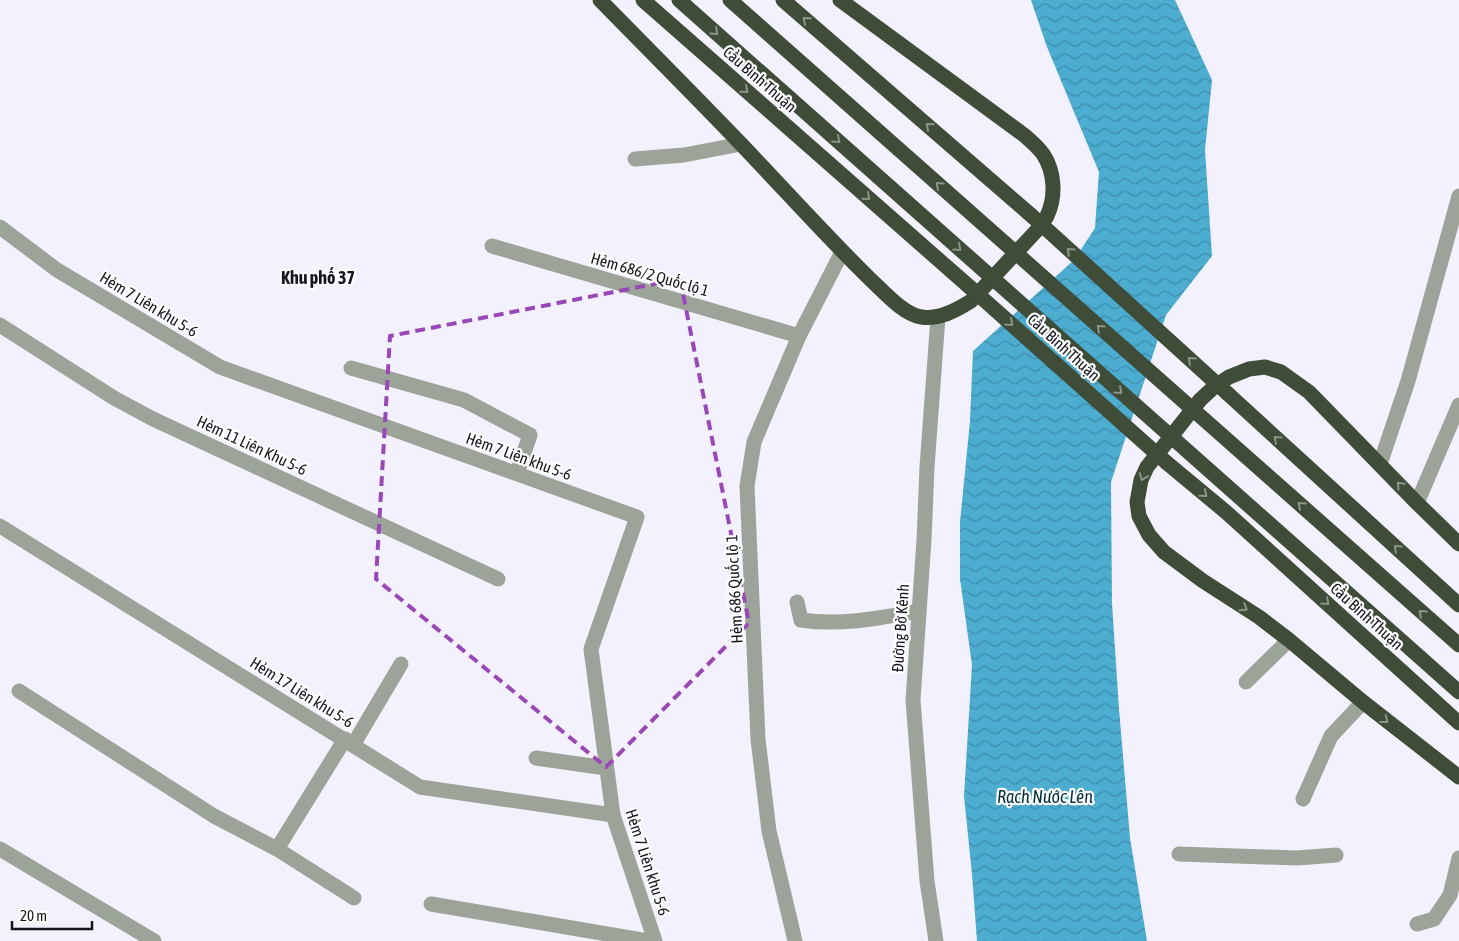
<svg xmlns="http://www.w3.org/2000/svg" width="1459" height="941" font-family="'Asap Condensed',sans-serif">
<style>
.water{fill:url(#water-waves)}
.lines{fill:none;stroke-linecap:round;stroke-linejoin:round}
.minor{stroke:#9ca499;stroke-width:15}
.highway{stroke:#3e4c38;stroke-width:15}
.highway-bridge{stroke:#3e4c38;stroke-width:15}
.oneway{stroke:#8b9488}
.marked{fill:none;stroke:#9a48b7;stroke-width:4;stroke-dasharray:10 6;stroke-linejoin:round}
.labels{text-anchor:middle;stroke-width:4.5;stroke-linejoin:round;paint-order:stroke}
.street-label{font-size:16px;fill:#16151e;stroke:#fff}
.neighbourhood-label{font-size:18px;font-weight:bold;fill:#16151e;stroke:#fff}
.water-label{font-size:18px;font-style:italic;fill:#012f3e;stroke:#fff}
</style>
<defs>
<pattern id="water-waves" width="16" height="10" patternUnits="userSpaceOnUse" patternTransform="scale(1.25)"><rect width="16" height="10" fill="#4cadd1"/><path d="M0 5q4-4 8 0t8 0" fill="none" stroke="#3e8ca9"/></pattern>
</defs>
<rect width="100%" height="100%" fill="#f3f1fd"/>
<polygon class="water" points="1031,0 1175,0 1212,80 1205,150 1212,256 1166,315 1111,482 1112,603 1119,709 1130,838 1147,941 977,941 972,874 964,796 972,665 960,579 960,522 970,421 973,351 1074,260 1095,228 1099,172 1047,47"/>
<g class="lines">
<g class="minor">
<polyline points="635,159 684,155 741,144"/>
<polyline points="0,227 57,270 220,367 637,517 591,649 613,815 655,941"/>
<polyline points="492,246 799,336"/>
<polyline points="0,325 114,398 153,419 498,579"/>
<polyline points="351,368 464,400 530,435 517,473"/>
<polyline points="1380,464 1408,381 1459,196"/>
<polyline points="1417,503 1459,405"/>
<polyline points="0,526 420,787 613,815"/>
<path d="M797,602L801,620C841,626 880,618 919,611"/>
<polyline points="1246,682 1289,640"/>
<polyline points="19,691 214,816 277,849 354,898"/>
<polyline points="353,745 401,664"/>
<polyline points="536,758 606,768"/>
<polyline points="1303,799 1331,736 1363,702"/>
<polyline points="0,849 154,941"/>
<polyline points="277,849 345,739"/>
<polyline points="1179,854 1297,858 1336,855"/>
<polyline points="431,904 648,941"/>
<polyline points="1417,924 1434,919 1450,895 1459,858"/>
<polyline points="795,941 769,831 758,739 747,486 754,442 799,336 842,252"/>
<polyline points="936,941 927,881 913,700 924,540 927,467 938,317"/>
</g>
<g class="highway">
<path d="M600,0C647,48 695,96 741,144C784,189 826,236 870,279C884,292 903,314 921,317C939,320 957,310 971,301L1038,229C1041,225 1045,220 1047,216C1056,197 1055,172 1043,154C1038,147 1031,141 1024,135L840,0"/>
<polyline points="643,0 973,290"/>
<polyline points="783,0 1032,216"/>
<polyline points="1227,393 1459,605"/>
<polyline points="1167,463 1226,512 1459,723"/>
<polyline points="1459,544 1417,503 1309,392 1281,372 1265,367 1249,369 1229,377 1214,387 1200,400 1147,467 1141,480 1137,502 1139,516 1149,535 1164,552 1203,581 1259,617 1289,640 1363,702 1459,777"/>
</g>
<g class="highway-bridge">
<polyline points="679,0 1459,692"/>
<polyline points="730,0 1459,645"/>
<polyline points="1032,216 1227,393"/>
<polyline points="973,290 1167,463"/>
</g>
</g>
<defs><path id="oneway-chevron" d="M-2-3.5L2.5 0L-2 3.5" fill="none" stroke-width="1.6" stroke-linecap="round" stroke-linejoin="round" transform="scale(1.25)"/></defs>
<g class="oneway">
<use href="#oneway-chevron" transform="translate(806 20) rotate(-139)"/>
<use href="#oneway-chevron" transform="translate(715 32) rotate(42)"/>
<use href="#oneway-chevron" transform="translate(745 90) rotate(41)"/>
<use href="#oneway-chevron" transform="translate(929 126) rotate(-139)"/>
<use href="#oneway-chevron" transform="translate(837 140) rotate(42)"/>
<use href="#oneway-chevron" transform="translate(939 185) rotate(-138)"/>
<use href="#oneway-chevron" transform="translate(867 197) rotate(41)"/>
<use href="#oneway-chevron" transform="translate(958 248) rotate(42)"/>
<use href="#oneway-chevron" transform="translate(1070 251) rotate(-138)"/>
<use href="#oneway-chevron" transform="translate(1010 323) rotate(42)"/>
<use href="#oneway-chevron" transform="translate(1100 328) rotate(-138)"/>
<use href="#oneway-chevron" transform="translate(1191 360) rotate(-138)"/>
<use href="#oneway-chevron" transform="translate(1119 391) rotate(42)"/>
<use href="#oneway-chevron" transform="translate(1277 439) rotate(-138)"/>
<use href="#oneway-chevron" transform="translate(1143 477) rotate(110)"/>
<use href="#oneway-chevron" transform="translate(1400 485) rotate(-133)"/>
<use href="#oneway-chevron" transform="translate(1204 494) rotate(39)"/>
<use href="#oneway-chevron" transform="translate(1301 505) rotate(-138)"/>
<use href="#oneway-chevron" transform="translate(1397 548) rotate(-138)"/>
<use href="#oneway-chevron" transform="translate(1326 602) rotate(42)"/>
<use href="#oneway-chevron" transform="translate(1244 608) rotate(33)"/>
<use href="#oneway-chevron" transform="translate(1422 613) rotate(-138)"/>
<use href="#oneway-chevron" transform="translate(1385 720) rotate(38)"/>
</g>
<path class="marked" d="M680,279L749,623L606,767L376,579L390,336Z"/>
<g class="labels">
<g class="street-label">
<text transform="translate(760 79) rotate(41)" y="6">Cầu Bình Thuận</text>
<text transform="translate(650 274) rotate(16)" y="6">Hẻm 686/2 Quốc lộ 1</text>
<text transform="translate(149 304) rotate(31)" y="6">Hẻm 7 Liên khu 5-6</text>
<text transform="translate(1064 347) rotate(42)" y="6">Cầu Bình Thuận</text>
<text transform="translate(252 445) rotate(25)" y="6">Hẻm 11 Liên Khu 5-6</text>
<text transform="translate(519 456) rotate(20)" y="6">Hẻm 7 Liên khu 5-6</text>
<text transform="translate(734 589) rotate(-93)" y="6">Hẻm 686 Quốc lộ 1</text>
<text transform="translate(1367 616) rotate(42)" y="6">Cầu Bình Thuận</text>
<text transform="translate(900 628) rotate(-86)" y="6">Đường Bờ Kênh</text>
<text transform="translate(302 692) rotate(32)" y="6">Hẻm 17 Liên khu 5-6</text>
<text transform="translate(648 862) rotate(72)" y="6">Hẻm 7 Liên khu 5-6</text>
</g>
<g class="neighbourhood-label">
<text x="318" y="284">Khu phố 37</text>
</g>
<g class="water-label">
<text x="1045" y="803">Rạch Nước Lên</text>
</g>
</g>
<path d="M12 921v8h80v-8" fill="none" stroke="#16151e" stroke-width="2.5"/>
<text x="20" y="921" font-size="15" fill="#16151e" stroke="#ffffff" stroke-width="4" paint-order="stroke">20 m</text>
</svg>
